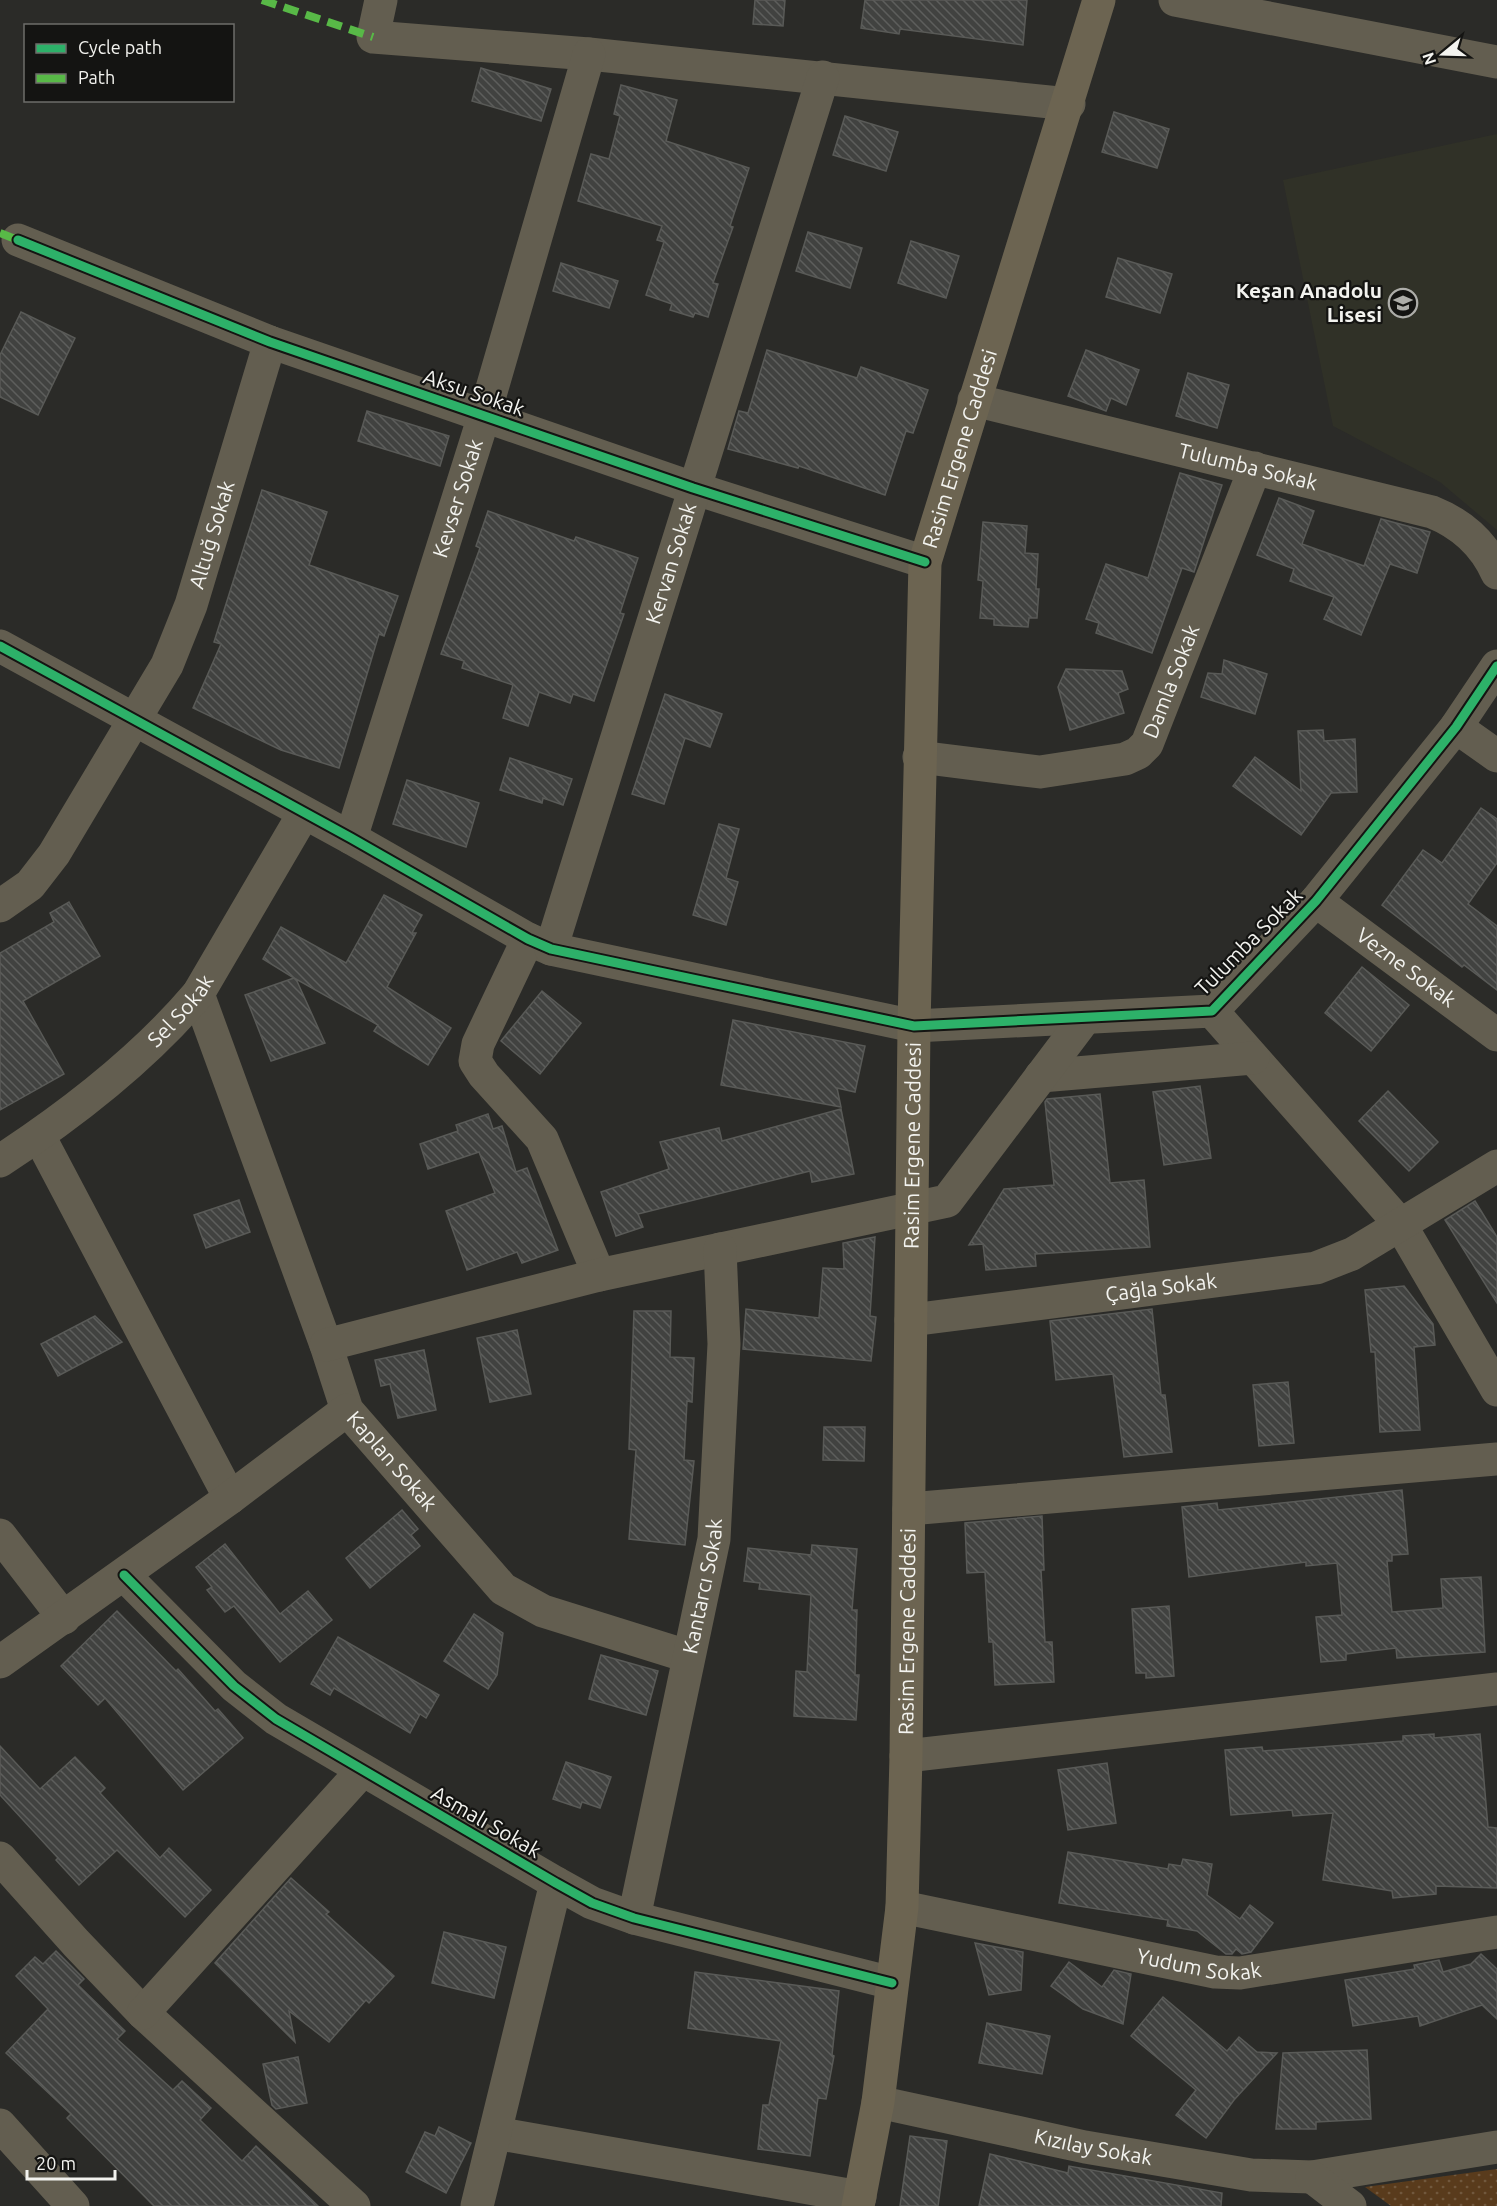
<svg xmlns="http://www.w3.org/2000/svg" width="1497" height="2206" font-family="Ubuntu,sans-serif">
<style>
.built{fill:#303127}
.park{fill:url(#park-dots)}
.building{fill:url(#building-back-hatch);stroke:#595a57;stroke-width:1.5}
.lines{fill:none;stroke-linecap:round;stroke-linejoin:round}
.minor{stroke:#635e50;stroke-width:33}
.major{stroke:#6c6451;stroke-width:33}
.quiet{stroke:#58b947;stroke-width:8;stroke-dasharray:15 8;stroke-linecap:butt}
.cycleway-casing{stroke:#141412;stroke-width:13}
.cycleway{stroke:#2db169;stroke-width:9}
.labels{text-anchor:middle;stroke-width:4.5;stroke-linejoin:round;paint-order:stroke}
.poi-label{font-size:21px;font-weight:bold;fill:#f3f3ef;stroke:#141412;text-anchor:end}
.street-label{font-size:21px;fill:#f3f3ef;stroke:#141412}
</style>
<defs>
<pattern id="park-dots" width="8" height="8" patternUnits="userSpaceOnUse" patternTransform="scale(1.5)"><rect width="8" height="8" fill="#593b1c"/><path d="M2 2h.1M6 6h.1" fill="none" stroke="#71583d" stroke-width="1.8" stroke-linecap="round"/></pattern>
<pattern id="building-back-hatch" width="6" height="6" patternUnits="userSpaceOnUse" patternTransform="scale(1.5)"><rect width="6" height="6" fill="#414240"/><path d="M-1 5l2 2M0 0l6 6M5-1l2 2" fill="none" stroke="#5d5e5c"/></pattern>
</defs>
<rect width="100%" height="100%" fill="#2b2b28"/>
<polygon class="built" points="1497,134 1497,530 1440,482 1333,426 1283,180"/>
<polygon class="park" points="1497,2169 1497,2206 1391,2206 1365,2187"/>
<g class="building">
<polygon points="755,0 785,0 783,26 753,24"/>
<polygon points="865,0 1027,0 1023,45 900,29 899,34 861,28"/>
<polygon points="481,68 551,89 541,121 472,101"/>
<polygon points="621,85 677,100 666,141 749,168 730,226 733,227 713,283 718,284 708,317 695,313 693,317 670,310 672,304 646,295 664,242 657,240 662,226 578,201 591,154 609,159 620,116 614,114"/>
<polygon points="1114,112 1169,129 1157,168 1102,152"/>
<polygon points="845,116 898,132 886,171 833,155"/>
<polygon points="808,232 862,248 850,288 796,271"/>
<polygon points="911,241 959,256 946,298 898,283"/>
<polygon points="1118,258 1172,274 1160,313 1106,297"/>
<polygon points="561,263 618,281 609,308 553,291"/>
<polygon points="21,312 75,338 38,415 0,397 0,355"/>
<polygon points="767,350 857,378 861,367 928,390 913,433 906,431 885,495 799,466 798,468 728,449 739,411 748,413"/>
<polygon points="1086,350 1139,370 1126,405 1111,398 1106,411 1068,396"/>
<polygon points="1188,373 1229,385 1217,428 1176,416"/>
<polygon points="367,411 449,436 440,466 358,441"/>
<polygon points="1180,473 1222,485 1194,572 1182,568 1152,653 1096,633 1099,623 1086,619 1106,564 1148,578"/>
<polygon points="262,490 327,512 309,565 398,596 384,636 379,634 339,768 281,750 193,708 221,644 214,642"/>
<polygon points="1279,498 1314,511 1302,544 1364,566 1381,519 1430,532 1417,573 1390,564 1361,635 1324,619 1334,597 1290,581 1294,569 1257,555"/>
<polygon points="488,511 574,541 576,537 638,558 620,613 624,614 594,701 573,694 570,703 539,692 528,726 503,718 513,685 462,668 464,661 441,654 480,548 476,546"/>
<polygon points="983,522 1027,526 1025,553 1038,554 1036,589 1039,589 1037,618 1029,618 1028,627 994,625 994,619 980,618 983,581 978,580"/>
<polygon points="1224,660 1267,674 1255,714 1201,697 1208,673 1222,674"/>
<polygon points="1066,669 1122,671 1128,689 1118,693 1124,713 1070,730 1058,687"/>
<polygon points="665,694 722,714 710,747 685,738 664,804 632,794"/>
<polygon points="1323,730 1324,741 1355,739 1357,792 1331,793 1301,835 1233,786 1255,757 1301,791 1298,731"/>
<polygon points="510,758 572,779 563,805 543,798 542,803 500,790"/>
<polygon points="407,780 479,803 466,847 393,824"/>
<polygon points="1481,808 1497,819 1497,863 1468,904 1497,926 1497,990 1464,965 1462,967 1382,905 1423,850 1442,863"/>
<polygon points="719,824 739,829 726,878 738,882 726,925 693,915"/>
<polygon points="384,895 422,915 412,933 416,933 387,987 451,1028 428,1065 374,1031 378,1025 296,979 325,1043 271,1061 245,995 294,978 263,959 281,927 346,963"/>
<polygon points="69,902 100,956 23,1001 64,1074 0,1110 0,953 54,922 50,913"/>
<polygon points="1362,967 1409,1005 1371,1051 1325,1013"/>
<polygon points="542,991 581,1023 540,1074 501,1041"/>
<polygon points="733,1020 865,1046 855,1092 837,1088 841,1107 721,1085"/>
<polygon points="1200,1086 1211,1158 1164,1165 1153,1092"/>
<polygon points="1388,1091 1438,1142 1409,1171 1359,1121"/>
<polygon points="1100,1094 1110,1183 1144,1180 1150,1247 1035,1254 1036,1266 986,1270 983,1244 969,1245 1004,1189 1054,1185 1045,1102 1047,1099"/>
<polygon points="841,1109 854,1174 812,1182 810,1171 638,1214 643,1227 616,1236 601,1192 669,1169 660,1142 719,1128 722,1141"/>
<polygon points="488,1114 493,1129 502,1126 516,1172 527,1168 558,1250 522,1263 517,1252 467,1270 446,1211 495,1193 479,1152 428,1169 420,1144 458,1131 456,1125"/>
<polygon points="239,1200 250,1232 206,1248 194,1215"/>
<polygon points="1475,1201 1497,1237 1497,1303 1445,1220"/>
<polygon points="875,1237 870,1316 876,1317 871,1361 743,1349 746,1309 819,1318 823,1268 844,1269 843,1243"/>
<polygon points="1404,1286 1433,1324 1435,1345 1414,1347 1420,1430 1380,1432 1375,1352 1371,1352 1365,1290"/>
<polygon points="1152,1309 1161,1395 1165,1395 1172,1452 1124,1457 1113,1374 1056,1380 1050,1321"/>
<polygon points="634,1311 671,1311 670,1357 694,1358 692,1402 687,1401 684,1460 694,1461 685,1545 629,1539 636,1450 629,1449"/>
<polygon points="95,1316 122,1342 58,1376 41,1344"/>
<polygon points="517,1330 531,1394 490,1402 477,1338"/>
<polygon points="424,1350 436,1410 398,1418 390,1384 381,1386 375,1360"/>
<polygon points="1288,1382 1294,1443 1259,1446 1253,1385"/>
<polygon points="824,1427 865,1427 864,1461 823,1460"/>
<polygon points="1402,1490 1408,1554 1392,1555 1392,1561 1387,1561 1392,1612 1443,1608 1441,1579 1481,1577 1485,1652 1397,1658 1396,1648 1346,1654 1346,1660 1321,1662 1316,1617 1342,1615 1337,1563 1306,1566 1306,1562 1189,1577 1182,1507 1217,1503 1218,1510"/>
<polygon points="402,1510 418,1529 411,1535 420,1546 370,1588 346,1558"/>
<polygon points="1042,1516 1044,1570 1041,1570 1045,1642 1052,1642 1054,1682 995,1685 993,1642 989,1642 985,1572 967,1573 965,1523"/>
<polygon points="225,1544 280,1614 308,1591 332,1620 280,1662 234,1606 225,1612 207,1590 212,1587 196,1567"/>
<polygon points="812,1545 857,1549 852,1610 857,1610 855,1675 859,1675 856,1720 794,1716 796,1671 807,1672 811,1595 759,1589 760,1583 744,1581 748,1548 811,1555"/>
<polygon points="1169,1606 1174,1676 1146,1678 1146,1673 1136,1673 1132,1609"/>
<polygon points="117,1611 176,1671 178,1669 215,1711 218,1709 243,1738 183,1790 105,1698 98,1705 61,1666"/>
<polygon points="474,1614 503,1633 497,1675 488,1689 444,1661"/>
<polygon points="338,1637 439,1695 426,1718 420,1714 410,1733 334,1688 330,1695 311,1684"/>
<polygon points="601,1655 658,1671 646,1715 589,1699"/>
<polygon points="1434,1734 1434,1738 1480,1734 1488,1827 1497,1828 1497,1888 1436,1886 1436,1894 1393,1898 1392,1891 1323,1880 1333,1813 1293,1816 1292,1810 1231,1815 1225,1750 1262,1747 1263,1751 1403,1741 1403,1736"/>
<polygon points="0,1746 40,1789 75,1757 105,1788 100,1793 160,1858 169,1848 211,1890 185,1917 117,1850 79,1885 56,1860 58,1858 0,1795"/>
<polygon points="566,1762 611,1777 600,1808 582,1802 580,1808 553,1799"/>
<polygon points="1107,1763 1116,1823 1068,1830 1058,1770"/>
<polygon points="1068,1852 1168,1869 1169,1864 1181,1866 1183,1859 1212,1864 1207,1895 1240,1919 1250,1905 1273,1923 1251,1952 1242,1954 1236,1949 1232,1954 1226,1954 1197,1931 1167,1926 1168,1920 1059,1903"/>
<polygon points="291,1878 329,1912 326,1914 394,1976 369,2003 366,2000 329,2042 289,2011 295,2042 215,1963"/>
<polygon points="444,1932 506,1947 494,1998 432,1983"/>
<polygon points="975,1943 1023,1952 1021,1990 989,1995"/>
<polygon points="56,1951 84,1979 78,1985 125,2031 117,2039 173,2090 182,2081 211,2108 200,2120 242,2161 256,2146 318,2206 154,2206 67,2118 71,2114 6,2053 48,2009 16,1976 35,1957 43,1964"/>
<polygon points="1481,1954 1497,1969 1497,2019 1482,2005 1420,2026 1418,2016 1353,2026 1345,1980 1415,1969 1414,1965 1439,1960 1443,1972 1471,1964"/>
<polygon points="1069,1962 1102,1987 1114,1970 1131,1974 1123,2024 1083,2009 1051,1986"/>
<polygon points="695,1972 839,1991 832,2055 834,2056 826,2099 818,2098 810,2156 758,2149 763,2105 769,2105 781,2041 688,2028"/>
<polygon points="1163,1997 1227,2051 1239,2037 1257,2052 1277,2053 1234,2100 1206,2138 1176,2115 1196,2090 1131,2036"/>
<polygon points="987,2023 1050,2036 1042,2074 979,2063"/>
<polygon points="1367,2050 1371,2119 1316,2122 1316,2129 1276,2129 1283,2053"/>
<polygon points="298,2057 307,2103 276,2109 272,2105 263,2064"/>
<polygon points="439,2127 471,2143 446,2193 406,2172 425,2132 435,2136"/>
<polygon points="910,2136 947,2141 938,2206 900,2206"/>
<polygon points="990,2154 1068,2173 1069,2166 1222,2193 1221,2206 979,2206"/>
</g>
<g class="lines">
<g class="minor">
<polyline points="381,0 373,37 589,54 1069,104"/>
<polyline points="1175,0 1497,62"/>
<polyline points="18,240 270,342 693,488 925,562"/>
<path id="s1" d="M974,400L1432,512C1462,524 1484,544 1497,573"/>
<polyline points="0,646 351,838 528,939 551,949 914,1026 1212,1011 1316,901 1456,727 1497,666"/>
<polyline points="1456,727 1497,756"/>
<path id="s2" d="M919,757L1040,772L1125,759L1138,753L1147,744L1255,468"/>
<path id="s3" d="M351,838L484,416L589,54"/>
<path id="s4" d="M1316,901L1497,1035"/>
<path id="s5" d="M0,906L30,885L54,854L167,665L191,605L270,342"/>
<polyline points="528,939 478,1044 475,1061 484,1075 542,1139 599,1275"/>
<path id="s6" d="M551,949L823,77"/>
<path id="s7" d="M198,994L326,1345L347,1410L503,1589L543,1611L687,1656"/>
<polyline points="1212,1011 1400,1224 1497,1390"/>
<polyline points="1041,1076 1253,1058"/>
<polyline points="39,1136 230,1498"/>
<path id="s8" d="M0,1161C72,1114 142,1060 198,994L304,813"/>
<path id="s9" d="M911,1320L1316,1268L1352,1254L1497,1166"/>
<polyline points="326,1345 599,1275 947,1201 1085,1018"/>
<polyline points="909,1509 1497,1459"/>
<polyline points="0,1535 64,1618"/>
<polyline points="124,1575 234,1686 276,1719 556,1883 592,1903 634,1918 892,1983"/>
<polyline points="0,1662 230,1498 347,1410"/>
<polyline points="906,1756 1497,1689"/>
<polyline points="0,1858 76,1943 143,2013 354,2206"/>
<path id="s10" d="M902,1907L1215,1972L1240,1973L1497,1932"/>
<path id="s11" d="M634,1918L714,1539L724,1344L720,1249"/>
<polyline points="143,2013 362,1771"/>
<path id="s12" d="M878,2102L1085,2147L1251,2175L1312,2177L1497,2147"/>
<polyline points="0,2125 73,2206"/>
<polyline points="495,2133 860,2197"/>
<polyline points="1312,2177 1350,2206"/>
<polyline points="477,2206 556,1883"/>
</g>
<path class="major" id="s13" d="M858,2206L878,2102L902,1907L906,1756L914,1026L925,562L1099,0"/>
<g class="quiet">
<polyline points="262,0 373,37"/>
<polyline points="0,233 18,240"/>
</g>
<g class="cycleway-casing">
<g id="cycleway">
<polyline points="18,240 270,342 693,488 925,562"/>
<polyline points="0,646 351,838 528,939 551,949 914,1026 1212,1011 1316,901 1456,727 1497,666"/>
<polyline points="124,1575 234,1686 276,1719 556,1883 592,1903 634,1918 892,1983"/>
</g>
</g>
<use href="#cycleway" class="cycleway"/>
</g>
<defs>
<g id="school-ring" transform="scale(1.5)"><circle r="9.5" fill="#141412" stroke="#adada9" stroke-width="1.5"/><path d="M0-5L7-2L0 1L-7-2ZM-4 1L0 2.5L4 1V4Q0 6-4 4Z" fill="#adada9"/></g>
</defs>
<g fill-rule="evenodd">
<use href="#school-ring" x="1403" y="303"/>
</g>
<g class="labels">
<g class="poi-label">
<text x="1382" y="298">Keşan Anadolu<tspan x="1382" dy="24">Lisesi</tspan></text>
</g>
<g class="street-label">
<text transform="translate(474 393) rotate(19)" y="7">Aksu Sokak</text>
<text dy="7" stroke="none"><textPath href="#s13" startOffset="1766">Rasim Ergene Caddesi</textPath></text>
<text dy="7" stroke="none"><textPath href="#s1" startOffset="282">Tulumba Sokak</textPath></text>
<text dy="7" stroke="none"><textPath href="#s3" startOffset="356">Kevser Sokak</textPath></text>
<text dy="7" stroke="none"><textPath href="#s5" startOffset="434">Altuğ Sokak</textPath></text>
<text dy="7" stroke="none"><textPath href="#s6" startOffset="404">Kervan Sokak</textPath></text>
<text dy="7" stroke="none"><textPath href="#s2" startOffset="302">Damla Sokak</textPath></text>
<text transform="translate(1249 942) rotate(-45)" y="7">Tulumba Sokak</text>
<text dy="7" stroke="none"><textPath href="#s4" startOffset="112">Vezne Sokak</textPath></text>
<text dy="7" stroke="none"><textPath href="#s8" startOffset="236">Sel Sokak</textPath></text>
<text dy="7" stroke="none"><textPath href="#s13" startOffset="1064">Rasim Ergene Caddesi</textPath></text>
<text dy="7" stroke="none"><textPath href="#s9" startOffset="252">Çağla Sokak</textPath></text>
<text dy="7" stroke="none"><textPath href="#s7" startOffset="510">Kaplan Sokak</textPath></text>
<text dy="7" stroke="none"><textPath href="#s11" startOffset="339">Kantarcı Sokak</textPath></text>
<text dy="7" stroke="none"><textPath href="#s13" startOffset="578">Rasim Ergene Caddesi</textPath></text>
<text transform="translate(486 1822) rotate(30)" y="7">Asmalı Sokak</text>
<text dy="7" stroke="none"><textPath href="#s10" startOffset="303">Yudum Sokak</textPath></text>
<text dy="7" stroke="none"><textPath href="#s12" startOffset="220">Kızılay Sokak</textPath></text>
</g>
</g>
<rect x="24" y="24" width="210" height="78" fill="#141412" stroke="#6d6d6a" stroke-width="1.5"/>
<rect x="36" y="44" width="30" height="9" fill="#2db169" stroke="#6d6d6a" stroke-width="1.5"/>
<text x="78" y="54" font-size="18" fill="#f3f3ef">Cycle path</text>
<rect x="36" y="74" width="30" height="9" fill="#58b947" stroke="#6d6d6a" stroke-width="1.5"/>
<text x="78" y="84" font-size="18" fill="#f3f3ef">Path</text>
<g transform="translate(1443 54) rotate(251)" stroke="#141412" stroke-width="4.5" paint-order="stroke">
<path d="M0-4.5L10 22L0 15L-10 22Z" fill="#f3f3ef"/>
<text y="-9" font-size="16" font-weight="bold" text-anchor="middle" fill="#f3f3ef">N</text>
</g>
<path d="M27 2170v9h88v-9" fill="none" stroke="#f3f3ef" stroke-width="3"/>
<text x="36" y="2170" font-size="18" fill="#f3f3ef" stroke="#141412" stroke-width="4.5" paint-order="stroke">20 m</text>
</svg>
